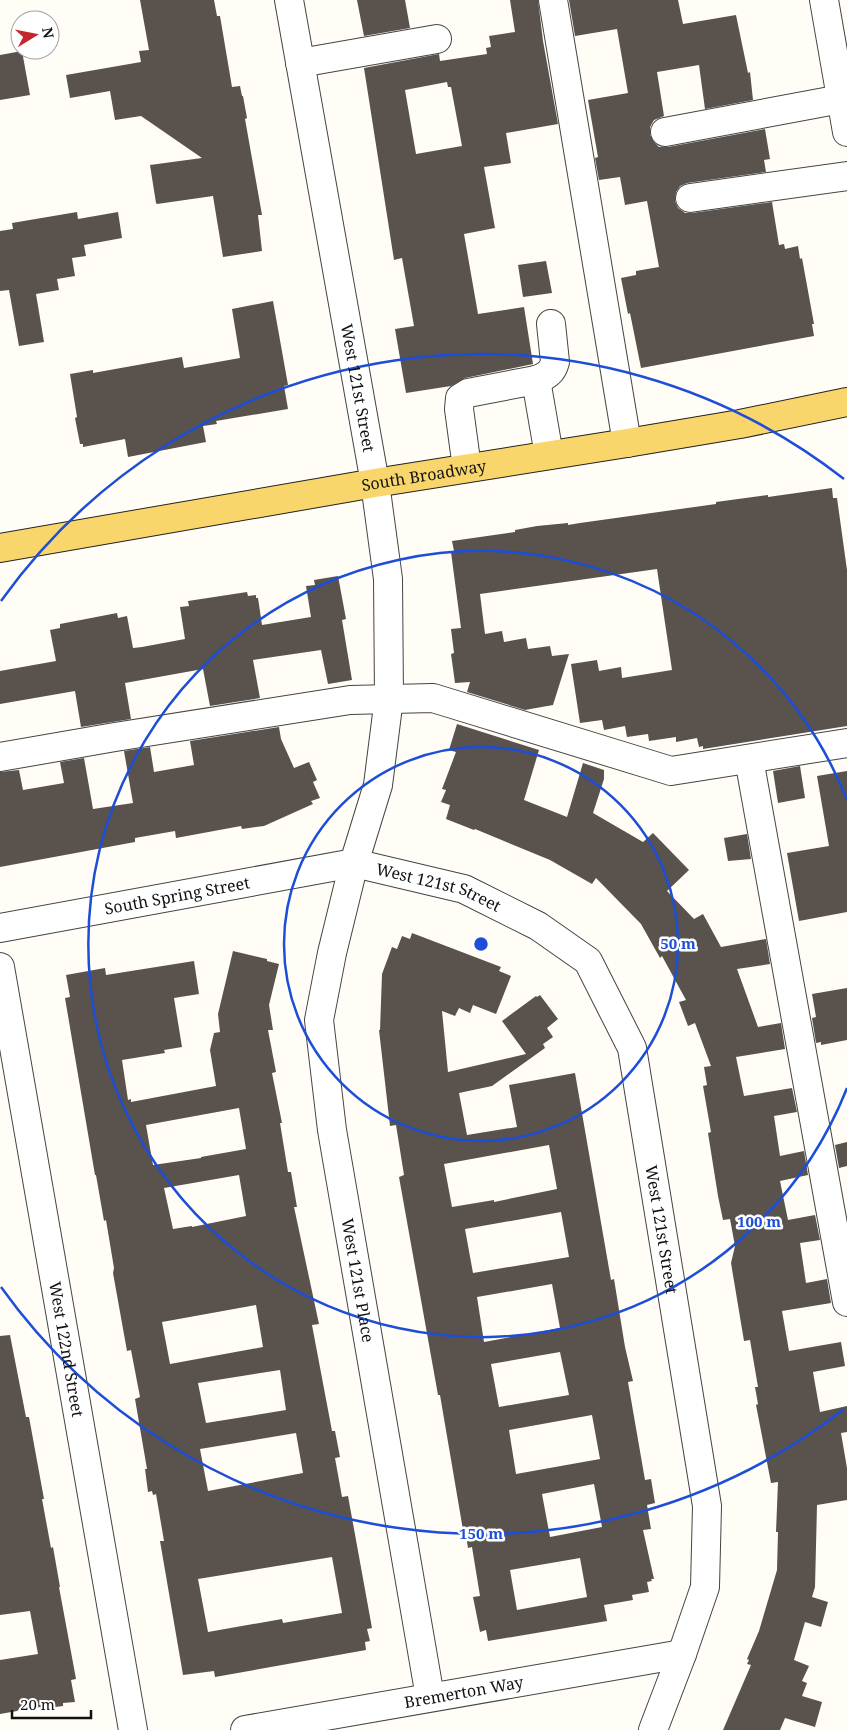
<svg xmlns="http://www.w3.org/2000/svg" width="847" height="1730" font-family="'Noto Serif',serif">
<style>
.building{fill:#5a524d;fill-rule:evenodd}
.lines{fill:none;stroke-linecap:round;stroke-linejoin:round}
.minor-casing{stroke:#444;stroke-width:30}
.major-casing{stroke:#222;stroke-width:30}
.minor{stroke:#fff;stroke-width:28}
.major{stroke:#f9d66b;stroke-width:28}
.ring{fill:none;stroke:#1d4ed8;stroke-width:2.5}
.labels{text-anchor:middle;stroke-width:5;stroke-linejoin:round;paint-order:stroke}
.street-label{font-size:16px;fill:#111;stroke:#fff}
.centre{fill:#1d4ed8;stroke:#fff;stroke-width:2.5}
.ring-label{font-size:15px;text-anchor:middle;font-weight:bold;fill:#1d4ed8;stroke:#fff;stroke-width:5;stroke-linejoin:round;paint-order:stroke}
</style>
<rect width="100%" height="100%" fill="#fffdf5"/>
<g class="building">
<polygon points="140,0 214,0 217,16 220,16 232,87 240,86 242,96 243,96 247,118 245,119 262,215 258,215 262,251 223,257 213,196 157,204 156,203 150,165 202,158 141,116 115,120 110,91 70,98 66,75 141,62 139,51 149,50"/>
<polygon points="357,0 405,0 410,28 364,36"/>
<path d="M510,0H538L543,41L558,124L506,133L511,163L484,167L495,228L464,234L478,314L524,307L533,364L465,378L451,386L406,393L395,329L414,326L402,258L394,260L364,68L439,54L440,61L487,54L486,48L491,47L489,36L515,32ZM447,82L448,87H451L462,146L416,154L405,90Z"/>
<polygon points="569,0 678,0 683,24 736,15 748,73 750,72 753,100 705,109 699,65 657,72 664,116 654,120 650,127 650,135 654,142 659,147 668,147 765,129 770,159 764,160 766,172 687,183 680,186 676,192 675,201 678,208 685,213 692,213 772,202 779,245 784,244 785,249 798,246 800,259 802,258 814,324 812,324 814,336 641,368 630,313 628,314 621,278 636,275 636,271 659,267 647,201 625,205 620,177 599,180 595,158 598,157 588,100 628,93 617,29 575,36"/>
<polygon points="22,51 30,95 0,100 0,55"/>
<polygon points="77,212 78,219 118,212 122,238 84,245 86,256 72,258 75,276 57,279 59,290 36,294 44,342 19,346 9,290 0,291 0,231 13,229 12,223"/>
<polygon points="546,261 552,293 523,297 518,265"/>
<polygon points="273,301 288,385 284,386 288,409 216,421 217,424 203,426 206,442 128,457 125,439 83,447 83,444 80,444 75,418 77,417 70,374 93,370 93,373 182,357 184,368 240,358 232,309"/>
<polygon points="832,488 833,498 837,498 847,570 847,726 703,749 703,746 699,747 697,738 676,742 676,737 649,741 648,734 627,737 625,726 604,730 602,720 580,723 571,664 597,660 599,671 621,667 622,678 672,670 657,569 480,594 485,634 502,631 504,642 526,638 528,649 550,646 552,656 569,654 553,705 525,710 467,692 470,682 455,683 451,654 454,653 451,629 461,628 451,552 454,551 452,541 515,532 515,530 537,526 568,523 568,525 580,523 716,504 716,502 768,495 768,497"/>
<polygon points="338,576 346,619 342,620 352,680 328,684 321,650 253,660 260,698 210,706 203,669 125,683 131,719 81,727 75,691 0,704 0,671 56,661 50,630 60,628 60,624 117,613 118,618 127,616 133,648 142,647 185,639 180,607 189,606 188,601 247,592 248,596 256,595 256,598 258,598 262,625 311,617 306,586 315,585 314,580"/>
<polygon points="457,724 539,750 524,800 567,817 583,763 604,770 604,779 593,813 643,842 653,833 689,870 667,891 694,919 703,914 721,947 766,939 770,964 737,969 758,1027 781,1023 785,1049 736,1057 744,1096 792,1088 797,1112 774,1116 780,1156 804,1151 808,1175 780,1181 788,1220 815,1215 820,1240 800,1243 806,1283 827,1279 831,1303 782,1311 789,1351 841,1342 845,1366 813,1372 820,1412 847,1406 847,1432 841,1433 847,1468 847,1500 817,1505 815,1587 812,1597 828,1602 821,1627 805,1622 794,1660 809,1666 802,1681 807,1683 802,1696 822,1702 815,1727 785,1718 780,1730 723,1730 751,1665 747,1664 749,1660 747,1659 759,1631 777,1570 778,1532 776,1532 778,1482 771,1483 756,1405 758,1404 755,1387 758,1387 750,1340 744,1341 731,1263 735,1246 730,1219 723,1220 718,1196 708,1133 711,1132 703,1086 707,1085 704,1067 711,1066 695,1023 688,1026 679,1002 686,1000 662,956 660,958 641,924 596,878 592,884 550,860 475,829 474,830 446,819 450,805 441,802 446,790 442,789 456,752 449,750"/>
<polygon points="279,727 281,739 294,768 309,762 317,780 313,782 320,798 311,801 313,804 264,826 242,829 241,826 176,838 175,831 135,838 135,842 0,867 0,772 19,770 23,790 64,783 60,762 84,758 93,809 133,803 124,751 150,747 154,772 194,765 190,741"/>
<polygon points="800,766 805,798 778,803 773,771"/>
<polygon points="847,771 847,912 799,921 787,853 829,846 817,776"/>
<polygon points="747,834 751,859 728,861 724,838"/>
<path d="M412,933L501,967L499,971L511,976L496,1014L473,1005L470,1013L459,1008L455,1016L442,1011L448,1072L526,1054L502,1021L536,996L537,997L540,995L558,1019L547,1028L553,1037L543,1044L545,1048L492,1086L459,1093L467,1135L517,1127L509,1085L575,1073L611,1280L614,1279L625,1347L633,1381L628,1382L645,1480L651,1479L655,1503L647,1505L651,1529L643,1530L654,1579H651L652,1581L647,1582L649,1592L632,1595L633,1600L604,1605L607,1621L488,1641L486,1630L480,1632L473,1597L480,1596L472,1547L468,1548L465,1530H463L440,1395H438L399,1177L404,1175L396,1125L390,1126L379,1030H380L382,974L392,947L397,949L402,936L410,939ZM549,1145L557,1189L494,1202V1200L452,1207L444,1164ZM561,1212L569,1257L473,1273L465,1229ZM552,1284L560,1328L484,1342L477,1297ZM560,1352L569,1395L499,1407L491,1364ZM592,1415L600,1459L516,1474L509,1430ZM594,1484L602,1527L550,1537L542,1494ZM580,1558L587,1597L517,1610L510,1570Z"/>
<path d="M233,951L267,959V961L279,964L269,1005L273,1030H268L276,1072L272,1073L282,1123H280L288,1172H291L297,1207H294L319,1324L312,1325L332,1431H335L340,1457L335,1458L342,1497L348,1496L372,1628L367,1629L370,1641L365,1642L366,1650L215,1677L214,1671L183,1675L160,1541H164L156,1494L153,1495L152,1491L148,1492L145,1469H147L135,1399L140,1397L131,1350L127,1351L113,1273L114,1268L106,1220L104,1221L96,1175H95L65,998L70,997L66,975L105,968L106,975L194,961L199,994L174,998L182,1047L164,1050L165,1053L122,1060L128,1100L131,1099V1102L216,1086L210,1050L214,1033L220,1032L218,1014ZM239,1108L246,1149L201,1157V1158L153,1165L146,1125ZM239,1175L246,1216L192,1227V1226L173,1229L164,1188ZM256,1305L263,1347L170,1364L162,1322ZM280,1370L286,1410L206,1423L198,1383ZM296,1433L303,1473L208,1491L200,1449ZM332,1557L342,1613L283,1623L282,1619L208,1632L198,1579Z"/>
<polygon points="847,988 847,1040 821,1045 821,1042 816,1043 812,1018 816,1017 812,994"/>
<polygon points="847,1142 847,1166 839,1168 835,1145"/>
<polygon points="10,1335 26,1417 29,1417 44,1499 42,1499 51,1548 53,1547 60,1587 59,1587 76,1679 71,1680 75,1702 63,1703 63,1706 40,1709 40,1707 0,1714 0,1660 38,1654 30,1611 0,1615 0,1336"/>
</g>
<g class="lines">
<g class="minor-casing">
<g id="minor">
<path id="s1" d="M289,0L375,483L388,579L389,698L378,785L354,863L332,953L319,1020L332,1130L430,1697"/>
<polyline points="553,0 627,443"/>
<polyline points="824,0 847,132"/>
<polyline points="300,63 437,39"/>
<polyline points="665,132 841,99"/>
<polyline points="690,198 847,176"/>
<path d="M536,380C546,376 552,373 555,362L551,324"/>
<polyline points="467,468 459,409 460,398 468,393 536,380 549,455"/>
<polyline points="0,757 115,737 350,700 433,698 671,771 847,743"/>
<polyline points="749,759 847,1302"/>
<path id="s2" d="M0,928L354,863L464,889L538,926L588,961L632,1048L707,1506L705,1587L682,1654L653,1730"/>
<path id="s3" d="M0,967L133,1730"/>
<path id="s4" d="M245,1730L682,1654"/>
</g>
</g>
<g class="major-casing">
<g id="major">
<path id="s5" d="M0,548L375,483L627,443L740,424L847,402"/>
</g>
</g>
<use href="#minor" class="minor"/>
<use href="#major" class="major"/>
</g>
<g class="ring">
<circle cx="481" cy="944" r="197"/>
<path d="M847 1088A393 393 0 1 1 847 800"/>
<path d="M844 1409A590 590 0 0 1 1 1287M1 601A590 590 0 0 1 844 479"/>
</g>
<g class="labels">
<g class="street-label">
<text dy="6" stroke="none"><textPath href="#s1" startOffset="394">West 121st Street</textPath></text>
<text dy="6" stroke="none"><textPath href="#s5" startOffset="430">South Broadway</textPath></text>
<text dy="6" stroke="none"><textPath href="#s2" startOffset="448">West 121st Street</textPath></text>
<text dy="6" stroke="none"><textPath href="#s2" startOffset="180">South Spring Street</textPath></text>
<text dy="6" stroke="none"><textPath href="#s2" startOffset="898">West 121st Street</textPath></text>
<text dy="6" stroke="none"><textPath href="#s1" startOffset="1300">West 121st Place</textPath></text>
<text dy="6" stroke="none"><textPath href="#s3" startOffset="388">West 122nd Street</textPath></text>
<text dy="6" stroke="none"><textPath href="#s4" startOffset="222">Bremerton Way</textPath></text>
</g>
</g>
<circle cx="481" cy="944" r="8" class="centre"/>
<g class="ring-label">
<text x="678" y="949">50 m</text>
<text x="759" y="1227">100 m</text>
<text x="481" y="1539">150 m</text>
</g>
<g transform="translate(35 35) rotate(80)"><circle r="24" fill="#ffffff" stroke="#a0a0a0"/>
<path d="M0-4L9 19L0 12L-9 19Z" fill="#c4262e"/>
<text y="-8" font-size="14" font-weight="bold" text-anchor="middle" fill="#111111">N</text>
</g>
<path d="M12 1710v8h79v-8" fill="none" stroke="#111111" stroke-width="2.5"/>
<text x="20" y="1710" font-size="15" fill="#111111" stroke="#ffffff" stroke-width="4" paint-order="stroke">20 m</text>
</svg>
